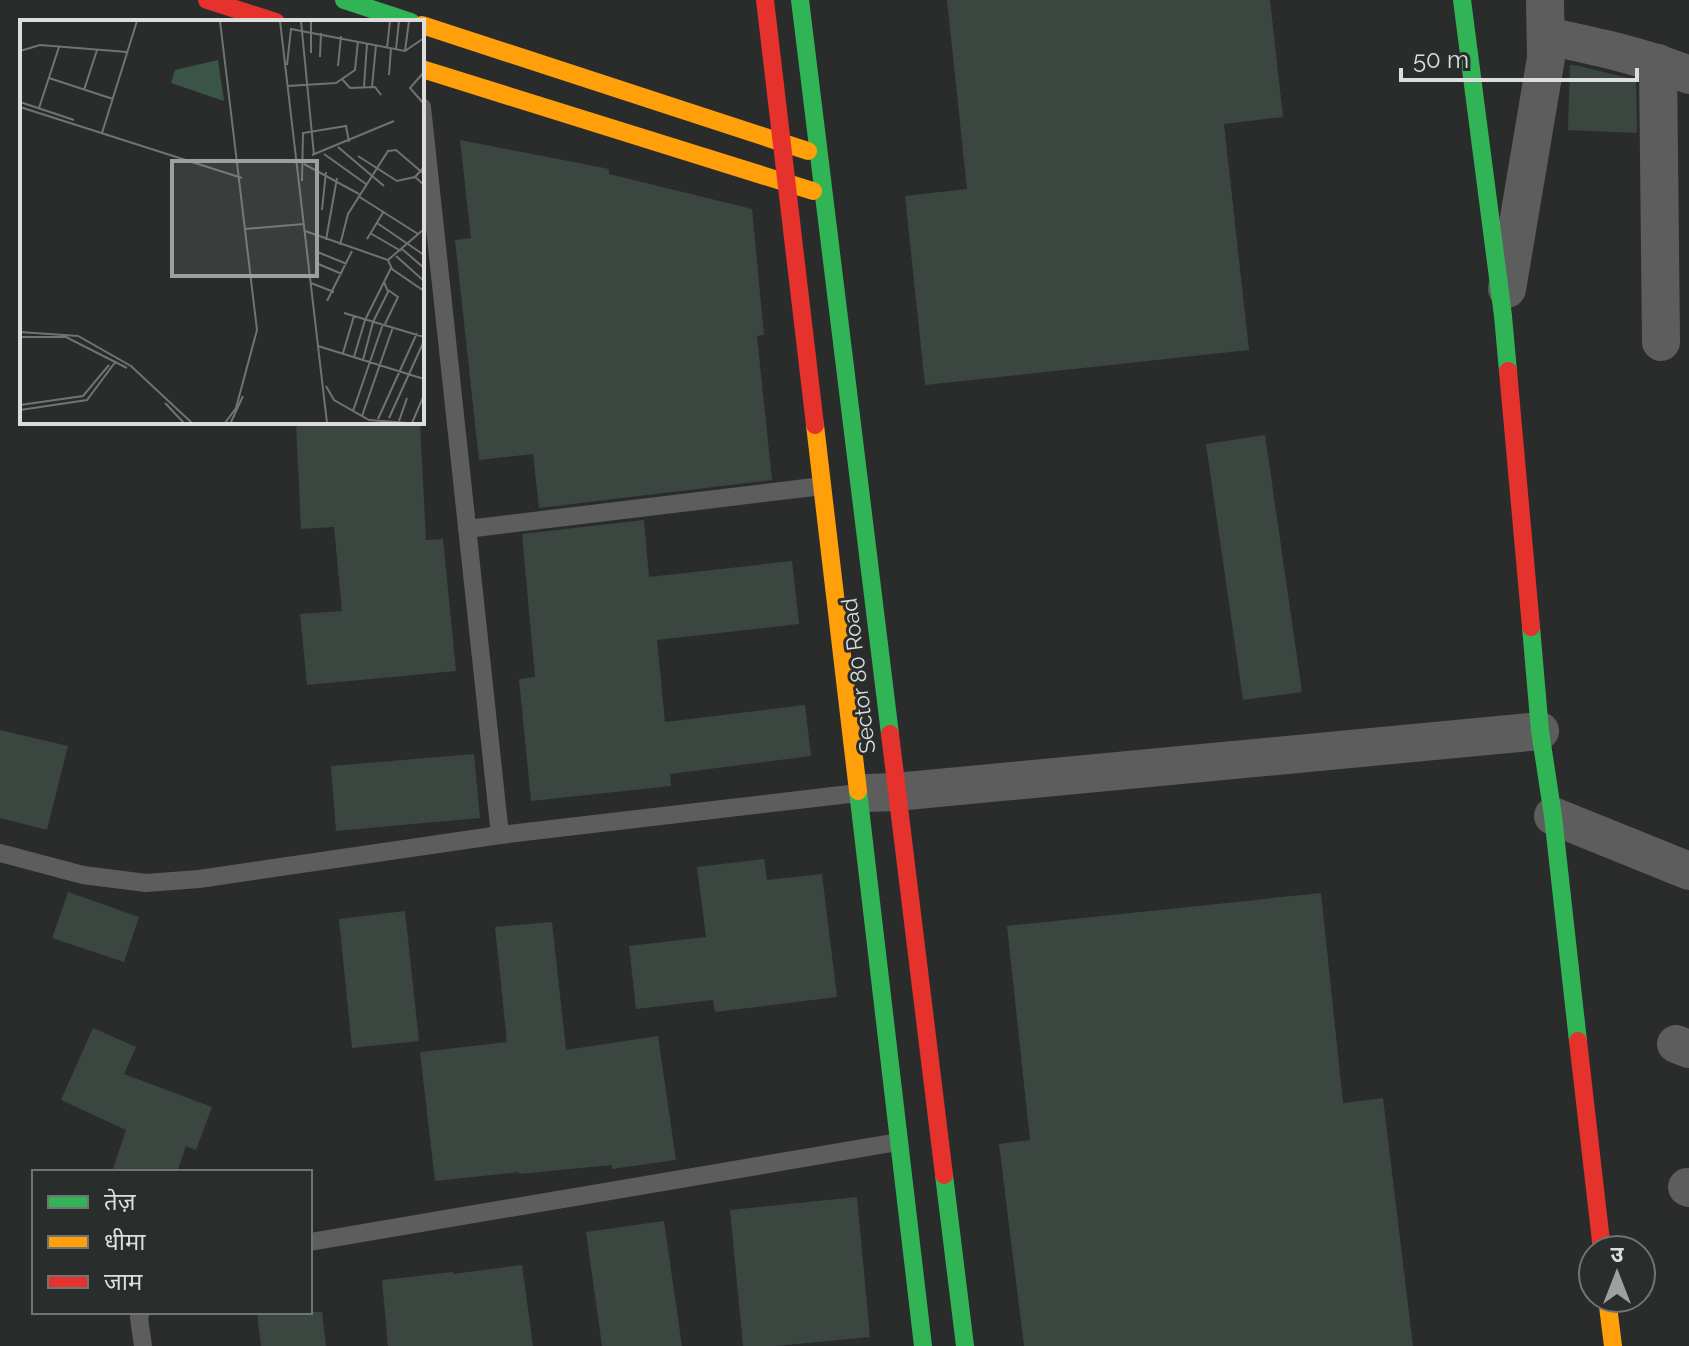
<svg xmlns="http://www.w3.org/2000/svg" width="1689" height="1346" font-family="Raleway,'Noto Sans Devanagari',sans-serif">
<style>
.building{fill:#3b4641}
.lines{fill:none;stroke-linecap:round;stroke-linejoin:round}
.lane{stroke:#5d5d5d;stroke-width:18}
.street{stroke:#5d5d5d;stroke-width:38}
.fast{stroke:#30b455;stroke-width:18}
.slow{stroke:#ff9f0a;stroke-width:18}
.jam{stroke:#e5322d;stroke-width:18}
.labels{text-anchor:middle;stroke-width:6;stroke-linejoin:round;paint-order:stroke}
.street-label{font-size:22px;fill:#dbdedd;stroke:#292d2b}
.inset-road{fill:none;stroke:#717372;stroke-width:2}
.view{fill:#9da09f;fill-opacity:0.15;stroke:#9da09f;stroke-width:4}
.inset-edge{fill:none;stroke:#dbdedd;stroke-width:4}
</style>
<rect width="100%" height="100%" fill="#2a2c2b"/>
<g class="building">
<polygon points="947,0 1270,0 1283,117 1224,124 1249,350 925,385 905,196 967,189"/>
<polygon points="1570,65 1579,66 1636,80 1637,133 1568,130"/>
<polygon points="460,140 609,169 609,174 752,209 764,335 757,336 772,480 539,508 533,454 479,460 455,240 471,238"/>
<polygon points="296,422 420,422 426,540 443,539 456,671 307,685 300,614 342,611 334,527 301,529"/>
<polygon points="1265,435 1302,692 1243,700 1206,444"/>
<polygon points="644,520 649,577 792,561 799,624 657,640 665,722 805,705 811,756 670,774 671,786 531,801 519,679 535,677 522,534"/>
<polygon points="0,730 68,746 47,830 0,818"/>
<polygon points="474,754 480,818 336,831 331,766"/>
<polygon points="764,859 767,880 822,874 837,997 715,1012 713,1000 636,1009 629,946 706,937 697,867"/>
<polygon points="68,892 139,917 124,962 52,938"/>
<polygon points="1321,893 1343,1103 1383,1098 1413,1346 1024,1346 999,1144 1030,1140 1007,926"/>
<polygon points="405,911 419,1041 352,1048 339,919"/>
<polygon points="552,922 566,1050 658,1036 676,1160 612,1169 612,1165 519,1174 519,1172 435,1181 420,1052 507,1042 495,927"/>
<polygon points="93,1028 136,1047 124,1074 212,1107 196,1150 186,1146 177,1172 112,1172 126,1130 61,1100"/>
<polygon points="857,1197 870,1337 776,1346 743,1346 730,1210"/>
<polygon points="664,1221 682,1346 602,1346 586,1232"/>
<polygon points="522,1265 533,1346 388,1346 382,1280 453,1272 453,1274"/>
<polygon points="257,1312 322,1312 326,1346 261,1346"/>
</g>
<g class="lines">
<g class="lane">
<polyline points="422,107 500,835"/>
<polyline points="467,529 822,486"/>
<polyline points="0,853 83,875 146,883 199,879 500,835 858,793"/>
<polyline points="310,1242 898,1142"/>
<polyline points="141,1312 139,1318 143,1346"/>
</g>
<g class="street">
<path d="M1546,36C1595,46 1642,56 1689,75"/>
<polyline points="1658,63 1661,342"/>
<polyline points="1507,289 1546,58 1545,0"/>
<polyline points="866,793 896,792 1540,731"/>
<polyline points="1553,816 1689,871"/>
<polyline points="1676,1044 1689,1049"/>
<polyline points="1687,1187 1689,1188"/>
</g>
<g class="fast">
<polyline points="344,0 411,22"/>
<polyline points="800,0 890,734"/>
<polyline points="1462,0 1503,316 1508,371"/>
<polyline points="1531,627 1540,731 1553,816 1578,1041"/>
<polyline points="858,791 923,1346"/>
<polyline points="944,1175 965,1346"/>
</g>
<g class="slow">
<polyline points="422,25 808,151"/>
<polyline points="422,69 813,191"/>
<polyline points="815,425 858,791"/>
<polyline points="1607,1298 1613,1346"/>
</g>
<g class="jam">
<polyline points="207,0 276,22"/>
<polyline points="765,0 815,425"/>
<polyline points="1508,371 1531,627"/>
<polyline points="890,734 944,1175"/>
<polyline points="1578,1041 1602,1250"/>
</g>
</g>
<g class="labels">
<g class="street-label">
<text transform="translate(858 676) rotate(-97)" y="8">Sector 80 Road</text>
</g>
</g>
<g transform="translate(20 20)">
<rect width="404" height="404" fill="#2a2c2b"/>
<path d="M198,40L204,81L151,63L155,50Z" fill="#3a5548"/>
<path class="inset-road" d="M200,1L237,310L216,388L205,403M260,1L307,403M281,1L294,135M367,28L370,1M376,29L379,1M0,31L20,25L107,32M385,31L389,1M291,33V1M300,37L301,13M267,45L271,9L385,31L404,18M318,46L321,16M404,52L390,68L404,84M369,55L371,28M29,58L93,79M322,59L330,68L355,67L361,75M267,66L316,63L335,50L338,21M344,67L347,23M352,67L356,25M64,70L77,30M0,82L54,100M0,87L222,158M19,88L39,27M82,113L117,1M318,127L364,166M304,134L346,164M292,135L374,101M338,136L377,161L395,157M284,144L339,174M404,147L395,157L404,165M282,161L283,113L326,106L329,122M338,176L398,214M302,190L306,152M357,203L404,235M225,209L284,204M285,211L368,240L372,249L404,271M350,213L381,231M347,219L364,191M306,220L317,158M320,225L328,194L368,131L376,130L404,154M382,229L404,248M295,231L327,244M376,236L404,261M368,240L404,209M296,243L322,254M291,263L314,272M307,281L332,231M324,293L404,317M365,304L378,277L368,270M0,312L58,316L111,346L172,403M0,317H46L107,348M298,326L404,359M323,333L334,296M334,337L345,300L371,248M343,340L353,302L368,272L364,262M306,366L314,380L349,400L388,403M145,383L164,403M0,385L63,376L89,345M0,390L67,380L96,341M333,391L363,304M342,396L373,307M369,398L404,321M358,399L397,313M379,401L387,378M211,402L223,376M392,403L404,375"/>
<path class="view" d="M152,141H297V256H152Z"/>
<rect width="404" height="404" class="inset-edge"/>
</g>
<rect x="32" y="1170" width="280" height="144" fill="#292d2b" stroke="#707472" stroke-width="2"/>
<rect x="48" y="1196" width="40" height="12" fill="#30b455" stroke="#707472" stroke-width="2"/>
<text x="104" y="1210" font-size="24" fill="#dbdedd">तेज़</text>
<rect x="48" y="1236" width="40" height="12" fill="#ff9f0a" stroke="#707472" stroke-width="2"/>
<text x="104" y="1250" font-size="24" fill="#dbdedd">धीमा</text>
<rect x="48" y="1276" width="40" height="12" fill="#e5322d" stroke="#707472" stroke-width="2"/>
<text x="104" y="1290" font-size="24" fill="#dbdedd">जाम</text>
<g transform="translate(1617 1274)"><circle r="38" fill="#292d2b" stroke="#707472" stroke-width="2"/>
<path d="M0-6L14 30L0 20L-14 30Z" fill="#9da09f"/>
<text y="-12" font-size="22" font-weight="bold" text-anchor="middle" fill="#dbdedd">उ</text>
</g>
<path d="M1401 68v12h236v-12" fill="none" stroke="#dbdedd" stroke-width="4"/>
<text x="1413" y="68" font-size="24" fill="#dbdedd" stroke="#292d2b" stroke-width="6" paint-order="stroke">50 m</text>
</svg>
